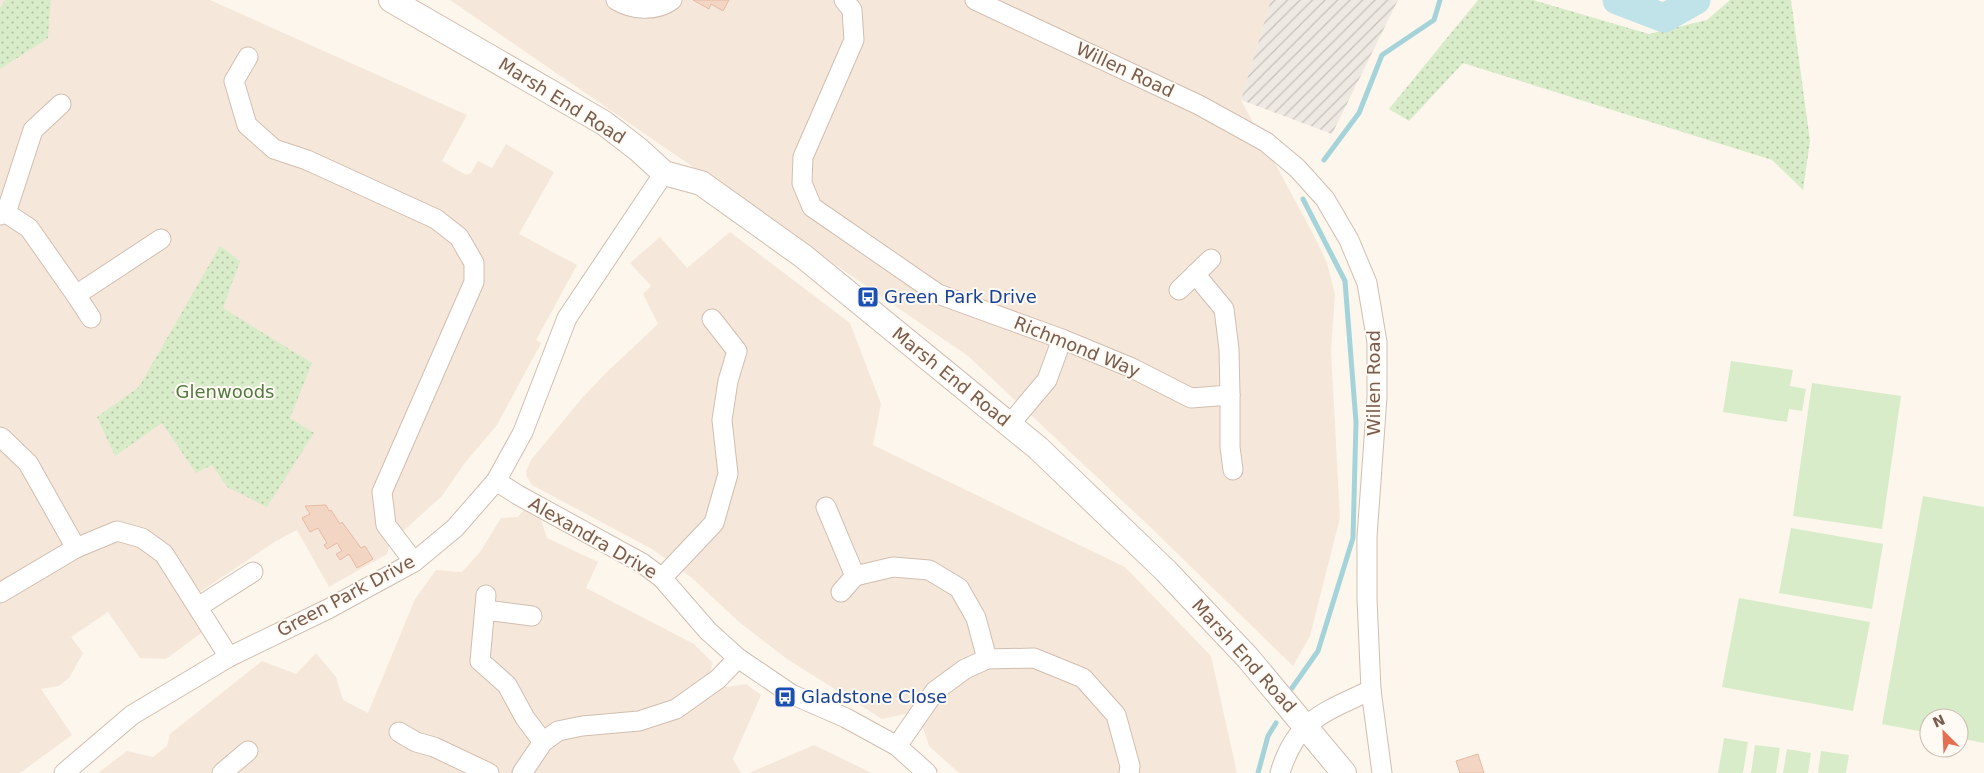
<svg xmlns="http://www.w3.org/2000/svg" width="1984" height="773" font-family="'DejaVu Sans',sans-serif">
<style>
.residential{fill:#f5e8da}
.industrial{fill:url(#industrial-furrows)}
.park{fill:url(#park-dots)}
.pitch{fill:#d8ecc9}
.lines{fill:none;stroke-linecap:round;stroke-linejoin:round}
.stream{stroke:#a5d3da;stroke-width:5}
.river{stroke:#bfe3e8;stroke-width:29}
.building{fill:#f3d5c3;stroke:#e6bba3}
.minor-casing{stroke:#d1beb0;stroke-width:21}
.tertiary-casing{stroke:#d1beb0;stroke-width:26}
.minor{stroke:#fff;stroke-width:19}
.tertiary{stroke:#fff;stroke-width:24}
.labels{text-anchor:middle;stroke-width:4;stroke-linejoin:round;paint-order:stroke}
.street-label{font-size:18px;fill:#7a5c4d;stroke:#fffaf3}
.transit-label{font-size:18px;fill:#164399;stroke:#fffaf3;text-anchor:start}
.park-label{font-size:18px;fill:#537a41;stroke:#fffaf3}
</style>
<defs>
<pattern id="industrial-furrows" width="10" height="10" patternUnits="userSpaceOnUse" patternTransform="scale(1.25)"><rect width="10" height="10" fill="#efe9e4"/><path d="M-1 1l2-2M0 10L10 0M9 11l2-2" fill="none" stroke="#c7c0bb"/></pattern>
<pattern id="park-dots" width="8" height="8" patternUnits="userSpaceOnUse" patternTransform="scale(1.25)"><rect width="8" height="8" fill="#d8ecc9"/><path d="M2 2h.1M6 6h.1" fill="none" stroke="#b4c2a5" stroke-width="1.8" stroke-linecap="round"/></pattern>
</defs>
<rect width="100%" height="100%" fill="#fdf6ec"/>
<g class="residential">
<polygon points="0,0 210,0 467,115 442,161 466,175 471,173 478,161 492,168 506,144 554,172 519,234 577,265 536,340 541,343 497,425 464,464 442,496 390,543 387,554 329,587 297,530 276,541 185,602 204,631 166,659 140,658 108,612 71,637 83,653 69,678 59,686 41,689 72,735 20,773 0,773"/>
<polygon points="450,0 1271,0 1241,100 1312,232 1327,263 1335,295 1331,350 1340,518 1310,636 1293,666 1148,525 968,356"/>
<polygon points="730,232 850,323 881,404 873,445 1125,567 1211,656 1237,773 959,773 929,746 923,728 905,714 882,719 787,659 739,622 692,578 652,549 532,485 527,477 526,471 531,460 582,398 608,371 658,324 643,294 651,286 630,263 660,237 687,268"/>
<polygon points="524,509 540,517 547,538 598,562 586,588 694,644 712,662 711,671 726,687 746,684 761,695 733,759 741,773 98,773 127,751 153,757 167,746 170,734 262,661 296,674 316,653 336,677 343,700 368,713 415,599 436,570 462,572 480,552 501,518 518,517"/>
<polygon points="814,745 872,773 749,773"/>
</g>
<polygon class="industrial" points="1271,0 1398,0 1332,134 1241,100"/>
<g class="park">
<polygon points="5,0 51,0 48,38 0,69 0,8"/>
<polygon points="1478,0 1533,0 1649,34 1707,20 1730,0 1791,0 1810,141 1803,190 1772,160 1463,63 1409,121 1389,109"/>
<polygon points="220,246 240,261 223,308 312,363 290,418 314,433 267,507 227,487 212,465 196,473 162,423 115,456 97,417 139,387"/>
</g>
<g class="pitch">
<polygon points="1731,361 1793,370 1790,386 1806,389 1802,411 1789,409 1787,422 1723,412"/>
<polygon points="1812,383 1901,396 1882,529 1793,516"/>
<polygon points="1923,496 1984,507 1984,743 1959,738 1959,718 1929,718 1929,733 1882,724"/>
<polygon points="1791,528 1883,544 1872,609 1779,593"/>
<polygon points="1739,598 1870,622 1853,711 1722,687"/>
<polygon points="1724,738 1748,742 1743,773 1718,773"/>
<polygon points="1755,745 1780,748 1776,773 1751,773"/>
<polygon points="1787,749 1811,753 1808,773 1783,773"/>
<polygon points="1821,751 1849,755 1846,773 1818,773"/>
</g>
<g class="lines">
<g class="stream">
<polyline points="1324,160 1359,113 1382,55 1434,20 1440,0"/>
<polyline points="1292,688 1318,651 1353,538 1356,422 1345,281 1303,199"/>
<polyline points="1258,773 1268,736 1276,723"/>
</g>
<polyline class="river" points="1617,0 1664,18 1696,0"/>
</g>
<g class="building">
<polygon points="693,0 729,0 723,11 711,4 709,9"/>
<polygon points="326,505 329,511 331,510 340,524 342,522 361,548 365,546 373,559 357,568 349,554 340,560 336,554 342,551 337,543 327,549 324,545 327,543 318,528 310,532 302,518 310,514 305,506"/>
<polygon points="1478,754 1484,773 1460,773 1456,761"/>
</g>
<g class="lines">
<g class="minor-casing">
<g id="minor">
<path d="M616,0C632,10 656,12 672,0"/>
<polyline points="844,0 852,10 854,40 803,157 802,183 812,207 938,294 1062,339 1132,368 1191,398 1230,395 1229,349 1224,309 1195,274"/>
<polyline points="975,0 1199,105 1266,142 1297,168 1325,199 1349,240 1367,283 1377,342 1377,397 1367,537 1367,599 1371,690 1382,773"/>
<polyline points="248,57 234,81 247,125 274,149 307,160 436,219 459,237 474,263 474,282 382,492 386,525 414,562"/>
<polyline points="6,213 33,130 61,104"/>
<polyline points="0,215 6,213 29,228 76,295 161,239"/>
<polyline points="1179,290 1211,259"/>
<polyline points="76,295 91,318"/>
<polyline points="1230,395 1230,447 1233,470"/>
<polyline points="1010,424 1047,380 1062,339"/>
<polyline points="0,437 3,439 28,463 76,548"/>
<polyline points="496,481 518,495 642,563 662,578 708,631 738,658 791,694 846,718 897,746 927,773"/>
<polyline points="826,507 855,576 893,567 929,570 959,588 976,618 987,659"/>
<polyline points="662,578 714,523 728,474 722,420 728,381 737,351 712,319"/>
<polyline points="841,592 855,576"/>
<polyline points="0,593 76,548 117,531 142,538 164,554 229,657"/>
<polyline points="486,595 480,661 507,685 525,718 543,742"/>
<polyline points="198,607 253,572"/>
<polyline points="485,610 532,616"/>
<polyline points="399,732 416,742 434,747 489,773"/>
<polyline points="897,746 935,691 965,669 987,659 1034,658 1083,678 1116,715 1130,766 1129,773"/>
<polyline points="64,773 132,715 229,657 328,609 414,562 455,528 496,481 523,432 567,318 664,173"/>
<polyline points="222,773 248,751"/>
<polyline points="522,773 543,742 558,731 582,726 639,721 676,709 718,679 738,658"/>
<path d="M1280,773C1296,719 1325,712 1371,690"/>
</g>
</g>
<g class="tertiary-casing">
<polyline id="tertiary" points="391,0 604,123 639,150 664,173 701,183 803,256 1038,448 1166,571 1248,658 1344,773"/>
</g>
<use href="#minor" class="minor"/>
<use href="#tertiary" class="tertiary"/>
</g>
<defs>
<g id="bus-square" transform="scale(1.125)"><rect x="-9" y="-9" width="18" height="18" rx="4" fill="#1a4fb4" stroke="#fffaf3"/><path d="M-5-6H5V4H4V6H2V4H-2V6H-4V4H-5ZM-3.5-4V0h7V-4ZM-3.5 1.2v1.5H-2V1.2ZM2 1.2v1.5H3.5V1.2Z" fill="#fff"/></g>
</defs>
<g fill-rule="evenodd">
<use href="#bus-square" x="868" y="297"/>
<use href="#bus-square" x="785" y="697"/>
</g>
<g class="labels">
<g class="street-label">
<text transform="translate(1125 70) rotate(25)" y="6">Willen Road</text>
<text transform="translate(562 101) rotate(32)" y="6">Marsh End Road</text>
<text transform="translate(1077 347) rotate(22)" y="6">Richmond Way</text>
<text transform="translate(951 377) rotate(39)" y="6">Marsh End Road</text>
<text transform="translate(1374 383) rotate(-90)" y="6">Willen Road</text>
<text transform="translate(593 538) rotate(30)" y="6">Alexandra Drive</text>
<text transform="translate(346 596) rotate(-28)" y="6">Green Park Drive</text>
<text transform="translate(1244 656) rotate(48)" y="6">Marsh End Road</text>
</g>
<g class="transit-label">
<text x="884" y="303">Green Park Drive</text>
<text x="801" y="703">Gladstone Close</text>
</g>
<g class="park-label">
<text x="225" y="398">Glenwoods</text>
</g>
</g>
<g transform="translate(1944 733) rotate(336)"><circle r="24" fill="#fffaf3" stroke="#cabbb1"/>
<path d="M0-4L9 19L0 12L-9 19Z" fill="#e76f51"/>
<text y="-8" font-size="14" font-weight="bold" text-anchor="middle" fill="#7a5c4d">N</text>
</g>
</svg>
